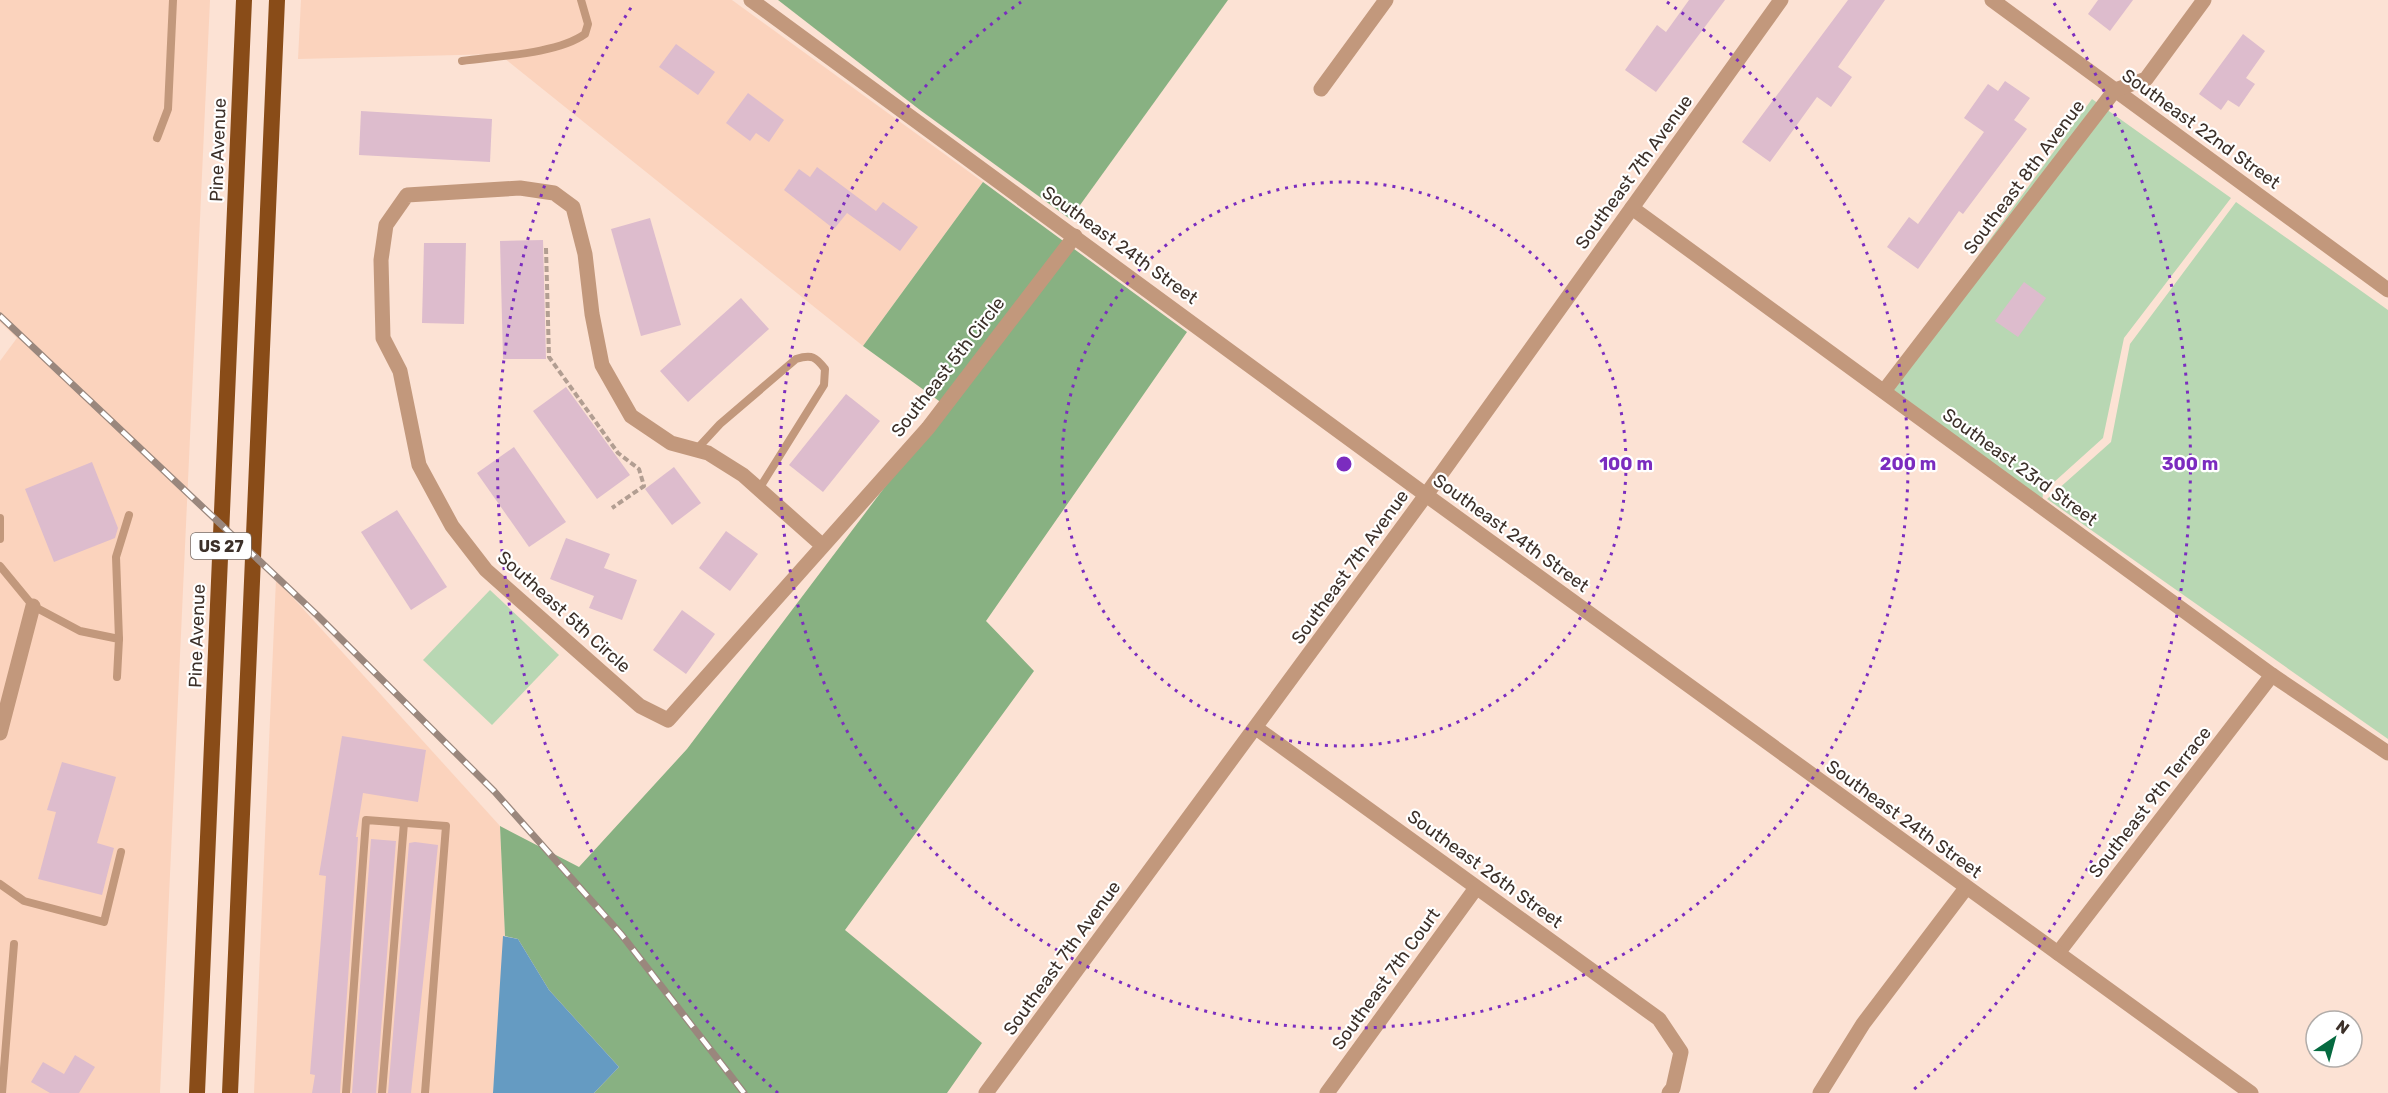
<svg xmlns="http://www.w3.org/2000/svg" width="2388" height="1093" font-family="Rubik,sans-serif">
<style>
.built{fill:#fbd3bd}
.green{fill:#b8d7b3}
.forest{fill:#88b182}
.water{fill:#659bc2}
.building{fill:#ddbccd}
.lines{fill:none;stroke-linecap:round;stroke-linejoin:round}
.path{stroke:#b29e92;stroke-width:4;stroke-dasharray:6 3;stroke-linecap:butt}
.service{stroke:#c2987c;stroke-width:8}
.minor{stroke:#c2987c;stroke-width:15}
.tertiary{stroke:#c2987c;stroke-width:15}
.trunk{stroke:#894c18;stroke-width:16}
.rail-casing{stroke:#9a877d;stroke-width:7}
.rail{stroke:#fff;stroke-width:4.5;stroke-dasharray:14;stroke-linecap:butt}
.ring{fill:none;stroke:#7b2cbf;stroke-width:3;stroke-dasharray:3 6}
.labels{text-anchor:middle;stroke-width:4.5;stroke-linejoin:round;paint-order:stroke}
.shield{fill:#fff;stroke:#766e69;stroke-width:1.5}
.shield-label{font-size:16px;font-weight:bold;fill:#3c3029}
.street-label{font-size:18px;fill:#3c3029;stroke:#fff}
.centre{fill:#7b2cbf;stroke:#fff;stroke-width:3}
.ring-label{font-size:18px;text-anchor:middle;font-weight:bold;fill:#7b2cbf;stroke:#fff;stroke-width:4.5;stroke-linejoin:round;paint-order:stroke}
</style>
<rect width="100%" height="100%" fill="#fce2d4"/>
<g class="built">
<polygon points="0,0 210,0 160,1093 0,1093 0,361 17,338 0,322"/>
<polygon points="301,0 732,0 983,182 863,346 499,54 298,59"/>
<polygon points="276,579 500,826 505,936 493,1093 254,1093"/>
</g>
<g class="green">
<polygon points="2092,99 2231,198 2124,338 2103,438 2043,492 2042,506 1882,388"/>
<polygon points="2236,202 2388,310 2388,739 2047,499 2111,442 2130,344"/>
<polygon points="490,590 559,655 492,725 423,660"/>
</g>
<g class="forest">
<polygon points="778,0 1228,0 1070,219 920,110"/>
<polygon points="983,182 1187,332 986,621 1034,671 845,930 982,1043 947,1093 594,1093 619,1067 549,990 518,939 505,936 500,826 579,867 687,749 946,406 863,346"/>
</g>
<polygon class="water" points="503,936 518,939 549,990 619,1067 594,1093 493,1093"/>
<g class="building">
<polygon points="1689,0 1725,0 1656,92 1625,70 1657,25 1666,32"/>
<polygon points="1848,0 1885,0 1838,67 1852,77 1831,107 1817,97 1770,162 1742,142"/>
<polygon points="2098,0 2133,0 2110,31 2088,14"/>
<polygon points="2243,34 2265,51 2246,78 2255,84 2239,107 2228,100 2221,110 2199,94"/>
<polygon points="676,44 715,72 698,95 659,67"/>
<polygon points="2005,81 2030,98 2014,120 2027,129 1963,214 1959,211 1918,269 1887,247 1909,217 1918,224 1984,132 1964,118 1988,84 1998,91"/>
<polygon points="748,93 784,120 769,142 756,133 750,141 726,123"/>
<polygon points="361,111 492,119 490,162 359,155"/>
<polygon points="817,167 876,211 883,202 918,227 900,251 847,213 834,229 784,190 799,169 810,177"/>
<polygon points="650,218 681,325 641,336 611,229"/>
<polygon points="543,240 546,359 503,359 500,241"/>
<polygon points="424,243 466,243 464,324 422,323"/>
<polygon points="2024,282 2046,298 2018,337 1995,321"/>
<polygon points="741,298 769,329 688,402 660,371"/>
<polygon points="566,387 630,475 597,499 533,411"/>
<polygon points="846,394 880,421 823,492 789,465"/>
<polygon points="514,447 566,522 529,547 477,473"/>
<polygon points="92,462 118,528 115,538 54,562 25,489"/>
<polygon points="674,467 701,503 672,525 645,489"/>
<polygon points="397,510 447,587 411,610 361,532"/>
<polygon points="726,531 758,554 730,591 699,568"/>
<polygon points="566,538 610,554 604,568 637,580 622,620 589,608 594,596 550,579"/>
<polygon points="682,610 715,634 686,674 653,650"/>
<polygon points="342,736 426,750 418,802 363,793 356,837 358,837 340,1093 312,1093 315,1075 310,1074 326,876 319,875"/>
<polygon points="62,762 116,777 97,843 114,848 102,895 38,879 56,812 47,810"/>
<polygon points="371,839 396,841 376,1093 352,1093"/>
<polygon points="415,842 438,845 411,1093 388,1093 409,843"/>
<polygon points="75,1055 95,1067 79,1093 50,1093 31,1082 43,1062 64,1074"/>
</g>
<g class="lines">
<polyline class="path" points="546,248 549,357 618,453 639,469 644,486 612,508"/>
<g class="service">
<path d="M462,61C497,56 557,54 585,34L588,24L581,0"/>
<polyline points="157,138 168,109 173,0"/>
<path d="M696,450L720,424L796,359C812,354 816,357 825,369L824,385L759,489"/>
<polyline points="0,518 0,539"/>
<polyline points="0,566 33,606 80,631 119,639 117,677"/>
<polyline points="119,639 116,557 129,515"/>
<polyline points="0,884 24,901 104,922 121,852"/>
<polyline points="2,1093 14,944"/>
<polyline points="346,1093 366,820 446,826 425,1093"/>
<polyline points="382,1093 404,823"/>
</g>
<g class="minor">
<polyline points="1992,0 2388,290"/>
<polyline points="1321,89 1386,0"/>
<polyline points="1632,208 2272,675 2388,753"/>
<polyline points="1884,391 2115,90 2146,79 2204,0"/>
<polyline points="823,546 743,475 708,453 671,443 631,416 602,365 592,314 585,254 573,207 554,193 520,188 407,195 386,225 381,260 383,338 400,371 419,465 452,526 486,570 640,706 668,720 928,428 1075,236"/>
<polyline points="1256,728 1659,1019 1681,1052 1673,1088 1669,1093"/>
<polyline points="0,733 33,606"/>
<polyline points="2058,953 2272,675"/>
<polyline points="986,1093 1426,495 1781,0"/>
<polyline points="1327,1093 1476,888"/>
<polyline points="1820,1093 1863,1024 1966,888"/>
</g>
<polyline class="tertiary" points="751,0 1426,495 2251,1093"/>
<g class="trunk">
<polyline points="197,1093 244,0"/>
<polyline points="230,1093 277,0"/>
</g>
<g class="rail-casing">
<polyline id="rail" points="0,316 317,615 494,791 621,934 744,1093"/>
</g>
<use href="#rail" class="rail"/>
</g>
<g class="ring">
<circle cx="1344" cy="464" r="282"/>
<path d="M1667 2A564 564 0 1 1 1021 2"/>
<path d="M778 1093A846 846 0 0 1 634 3M2054 3A846 846 0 0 1 1910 1093"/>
</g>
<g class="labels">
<rect class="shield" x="191" y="533" width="60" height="26" rx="4.5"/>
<g class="shield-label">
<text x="221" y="552">US 27</text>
</g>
<g class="street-label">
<text transform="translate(2201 129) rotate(36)" y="6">Southeast 22nd Street</text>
<text transform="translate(218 150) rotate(-88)" y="6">Pine Avenue</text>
<text transform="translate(1634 172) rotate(-54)" y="6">Southeast 7th Avenue</text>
<text transform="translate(2024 177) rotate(-53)" y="6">Southeast 8th Avenue</text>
<text transform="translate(1120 245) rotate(36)" y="6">Southeast 24th Street</text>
<text transform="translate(948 367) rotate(-52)" y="6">Southeast 5th Circle</text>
<text transform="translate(2020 467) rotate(36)" y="6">Southeast 23rd Street</text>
<text transform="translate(1511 533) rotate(36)" y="6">Southeast 24th Street</text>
<text transform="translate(1350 567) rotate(-54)" y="6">Southeast 7th Avenue</text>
<text transform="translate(564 612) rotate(42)" y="6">Southeast 5th Circle</text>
<text transform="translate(197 636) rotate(-88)" y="6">Pine Avenue</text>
<text transform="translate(2150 802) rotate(-52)" y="6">Southeast 9th Terrace</text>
<text transform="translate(1904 819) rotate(36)" y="6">Southeast 24th Street</text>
<text transform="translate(1485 869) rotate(36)" y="6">Southeast 26th Street</text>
<text transform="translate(1062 958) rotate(-54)" y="6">Southeast 7th Avenue</text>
<text transform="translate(1386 979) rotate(-54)" y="6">Southeast 7th Court</text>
</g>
</g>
<circle cx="1344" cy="464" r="9" class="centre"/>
<g class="ring-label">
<text x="1626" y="470">100 m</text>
<text x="1908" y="470">200 m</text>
<text x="2190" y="470">300 m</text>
</g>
<g transform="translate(2334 1039) rotate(36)"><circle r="28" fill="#ffffff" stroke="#b1aca9" stroke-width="1.5"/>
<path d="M0-4.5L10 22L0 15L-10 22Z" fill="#056a40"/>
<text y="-9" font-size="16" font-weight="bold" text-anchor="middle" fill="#3c3029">N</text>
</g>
</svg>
